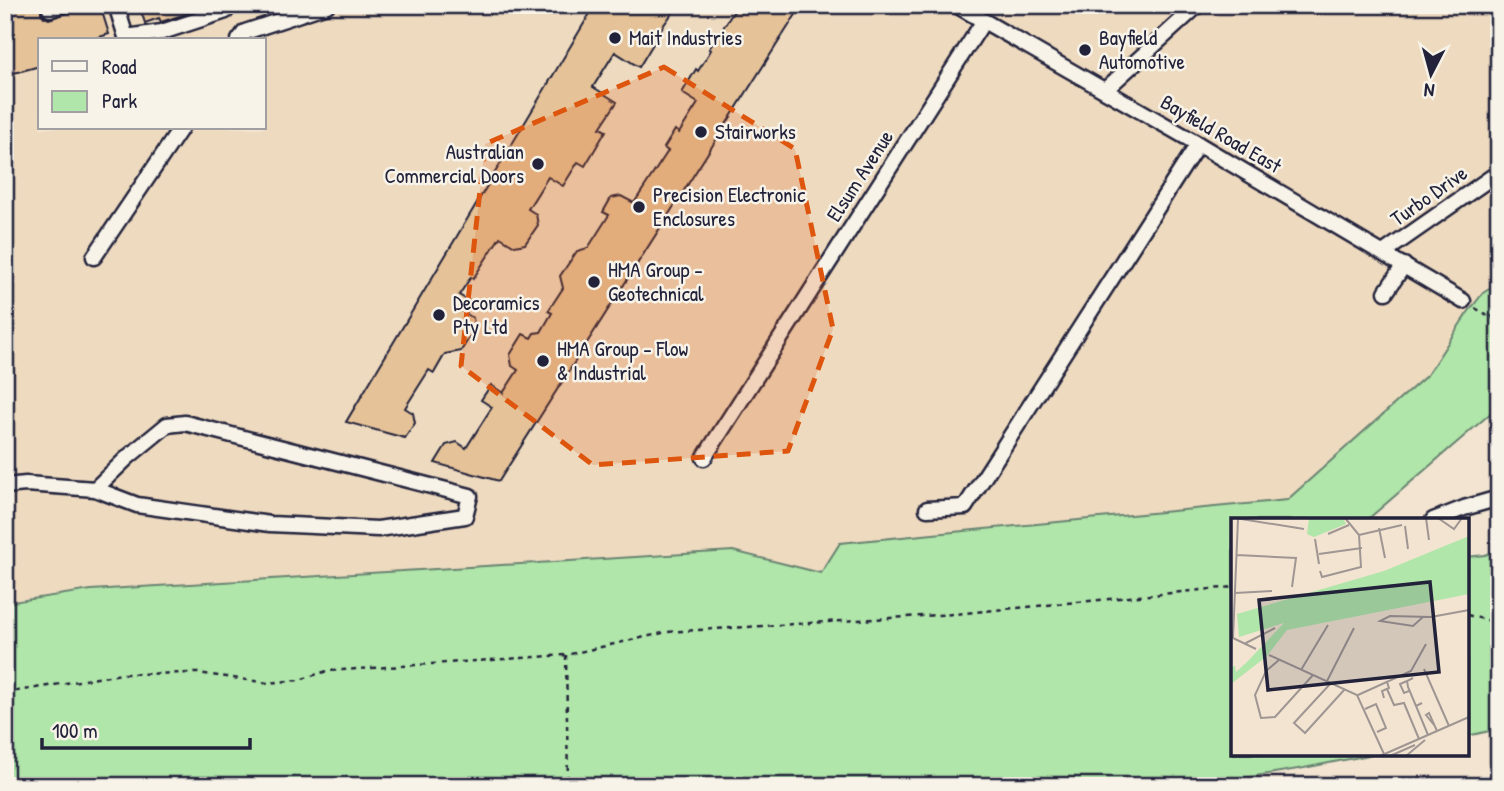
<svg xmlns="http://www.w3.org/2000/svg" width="1504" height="791" font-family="'Patrick Hand',sans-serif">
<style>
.built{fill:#eedabf;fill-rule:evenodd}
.green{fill:#b0e6a9;stroke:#698472;stroke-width:2}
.building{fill:#e5c297;stroke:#22223b;stroke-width:2}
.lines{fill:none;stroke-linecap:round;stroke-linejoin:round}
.minor-casing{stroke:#22223b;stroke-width:19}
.path{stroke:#22223b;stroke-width:2.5;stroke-dasharray:5 5;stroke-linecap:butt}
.minor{stroke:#f7f3e8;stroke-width:14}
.marked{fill:#de560e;fill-opacity:0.2;stroke:#de560e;stroke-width:5;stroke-dasharray:14 9;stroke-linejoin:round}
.poi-dot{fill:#22223b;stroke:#f7f3e8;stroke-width:2.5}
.labels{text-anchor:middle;stroke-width:5;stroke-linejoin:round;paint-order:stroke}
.poi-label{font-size:21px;fill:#22223b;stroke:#f7f3e8;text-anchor:start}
.street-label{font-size:21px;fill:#22223b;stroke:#f7f3e8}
.inset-road{fill:none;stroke:#9f9694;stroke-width:2}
.view{fill:#22223b;fill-opacity:0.15;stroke:#22223b;stroke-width:3.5}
.inset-edge{fill:none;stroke:#22223b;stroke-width:3.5}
</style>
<rect width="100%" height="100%" fill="#f2e4d0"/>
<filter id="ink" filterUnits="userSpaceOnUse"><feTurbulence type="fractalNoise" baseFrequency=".0143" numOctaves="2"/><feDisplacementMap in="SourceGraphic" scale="14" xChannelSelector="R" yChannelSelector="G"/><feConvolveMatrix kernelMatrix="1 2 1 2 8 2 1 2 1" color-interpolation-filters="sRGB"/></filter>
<g filter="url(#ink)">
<path class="built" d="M5,5H1499V283L1483,293L1466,315L1427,375L1287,500L840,543L821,573L733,551L80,591L5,602ZM40,40H264V128H40Z"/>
<g class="green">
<polygon points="1499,283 1499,406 1367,520 1233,520 1233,754 1374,754 1304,768 1195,786 5,786 5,603 91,590 733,551 821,573 840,543 1287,500 1427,375 1466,315 1483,293"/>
<polygon points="1499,550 1499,729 1467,736 1467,557 1485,555"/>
</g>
<g class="building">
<polygon points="5,5 41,5 41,13 44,17 49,19 83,8 82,5 100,5 109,34 90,40 40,40 40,66 14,73 13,70 11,71 5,51"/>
<polygon points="139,5 213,5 161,22 159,18 145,23"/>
<polygon points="595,5 678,5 651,43 653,44 639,67 615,52 593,87 617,102 600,128 606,131 585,166 578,162 563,186 548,177 528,209 536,214 538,225 525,244 515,246 500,237 473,279 471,277 459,295 469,301 462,311 473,318 475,328 461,351 445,354 434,373 429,370 405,408 413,413 415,423 405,438 346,422"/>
<polygon points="738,5 802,5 499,481 435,463 446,445 457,442 466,448 492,407 481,400 491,385 503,393 518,370 512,366 510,355 523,334 531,338 534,333 541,332 552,313 548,311 563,288 560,276 577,251 588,248 609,215 603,212 611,198 621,196 634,203 668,151 664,148 675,130 679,133 698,103 682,93 696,69 698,71 705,60 711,50 709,49"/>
</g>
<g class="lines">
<g class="minor-casing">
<g id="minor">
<polyline points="116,5 127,40"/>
<polyline points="956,5 1198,144 1463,301"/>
<polyline points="50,9 62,5"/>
<polyline points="126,37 162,32 226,11"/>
<polyline points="239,40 245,32 327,5"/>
<polyline points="1105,90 1198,5"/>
<polyline points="1383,253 1499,172"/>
<polyline points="94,257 181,128"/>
<polyline points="1386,292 1404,265"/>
<polyline points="704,458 983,22"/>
<polyline points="5,486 26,484 95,489 137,505 270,524 378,529 465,516 470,496 185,423 167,425 128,457 95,489"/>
<polyline points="927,509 965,507 1198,144"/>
<polyline points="1433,520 1464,508 1499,498"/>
</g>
</g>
<g class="path">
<polyline points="1475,308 1499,322"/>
<polyline points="1491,317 1499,312"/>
<polyline points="1467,615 1499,623"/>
<polyline points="566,655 568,786"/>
<polyline points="5,693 121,674 198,673 268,683 299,680 327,671 566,655 667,632 954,614 1233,587"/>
</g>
<use href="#minor" class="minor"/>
</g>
</g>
<path class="marked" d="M664,67L795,149L833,329L788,451L593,465L461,366L485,144Z"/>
<g class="poi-dot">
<circle cx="615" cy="38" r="7"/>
<circle cx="1085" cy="50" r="7"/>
<circle cx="701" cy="132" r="7"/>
<circle cx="538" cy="164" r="7"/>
<circle cx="639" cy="207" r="7"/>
<circle cx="594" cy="282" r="7"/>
<circle cx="439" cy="315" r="7"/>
<circle cx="543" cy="361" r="7"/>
</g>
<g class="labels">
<g class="poi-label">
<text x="629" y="45">Mait Industries</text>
<text x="1099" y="45">Bayfield<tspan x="1099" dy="24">Automotive</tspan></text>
<text x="715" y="139">Stairworks</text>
<text x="524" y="159" text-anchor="end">Australian<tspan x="524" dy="24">Commercial Doors</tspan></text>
<text x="653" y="202">Precision Electronic<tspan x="653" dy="24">Enclosures</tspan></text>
<text x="608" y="277">HMA Group -<tspan x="608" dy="24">Geotechnical</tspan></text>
<text x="453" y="310">Decoramics<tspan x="453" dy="24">Pty Ltd</tspan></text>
<text x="557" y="356">HMA Group - Flow<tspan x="557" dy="24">&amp; Industrial</tspan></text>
</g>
<g class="street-label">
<text transform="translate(1221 134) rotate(30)" y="7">Bayfield Road East</text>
<text transform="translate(860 176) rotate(-57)" y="7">Elsum Avenue</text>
<text transform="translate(1429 196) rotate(-35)" y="7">Turbo Drive</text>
</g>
</g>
<g transform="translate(1231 518)">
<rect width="238" height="238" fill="#f2e4d0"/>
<path d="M78,0H112L115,6L83,19L76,16ZM238,18V76L56,112L36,138L0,166V149L4,148L5,154L16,144L53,105L8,119L6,96L153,53Z" fill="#b0e6a9"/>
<path class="inset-road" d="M4,0L73,11M195,0L198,22M207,0L223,11L231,0M174,8L177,31M148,10L154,40M97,16L118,7M128,17L171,7M84,21L88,46M88,36L131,30M6,37L65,40L61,69M89,53L91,59L130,49L128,17L114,0M4,75L41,73M192,99L182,108L149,103L159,98L200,99L238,92M2,120L7,1M2,120L25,131M13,126L44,110M38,137L126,177L153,236M48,142L35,153L24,177L30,200L44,199L82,157M193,151L218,208M70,152L97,107M182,160L176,163L177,169L185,188M96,163L123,110M176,163L169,166L173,175L178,173M100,165L63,205L74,215L114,171M156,171L163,187L173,185L188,221M127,177L180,153L195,126M153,180L151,173L158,170L156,164M191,185L185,188L197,217M134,191L145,186L155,210L146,214M203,207L195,197L198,195L206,213M149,238L238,199M159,238L184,227M175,238L194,222"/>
<path class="view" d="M199,64L208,154L37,172L28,82Z"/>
<rect width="238" height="238" class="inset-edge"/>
</g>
<rect width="1504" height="791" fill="none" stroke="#f7f3e8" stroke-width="28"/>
<rect x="14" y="14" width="1476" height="763" fill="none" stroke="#22223b" stroke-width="2.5" filter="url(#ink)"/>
<rect x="38" y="38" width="228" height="91" fill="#f7f3e8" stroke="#a29fa3" stroke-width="2"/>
<rect x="52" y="61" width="35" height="10" fill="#f7f3e8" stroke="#a29fa3" stroke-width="2"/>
<text x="102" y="74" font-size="21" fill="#22223b">Road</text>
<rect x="52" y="91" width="35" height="21" fill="#b0e6a9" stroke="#a29fa3" stroke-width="2"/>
<text x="102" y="108" font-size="21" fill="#22223b">Park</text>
<g transform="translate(1431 74) rotate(186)" stroke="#f7f3e8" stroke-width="5" paint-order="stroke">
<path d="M0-5L12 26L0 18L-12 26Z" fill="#22223b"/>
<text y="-10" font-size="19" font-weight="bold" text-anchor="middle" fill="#22223b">N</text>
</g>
<path d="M42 738v10h208v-10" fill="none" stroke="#22223b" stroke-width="3.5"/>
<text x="52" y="738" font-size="21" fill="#22223b" stroke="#f7f3e8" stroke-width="5" paint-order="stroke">100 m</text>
</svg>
